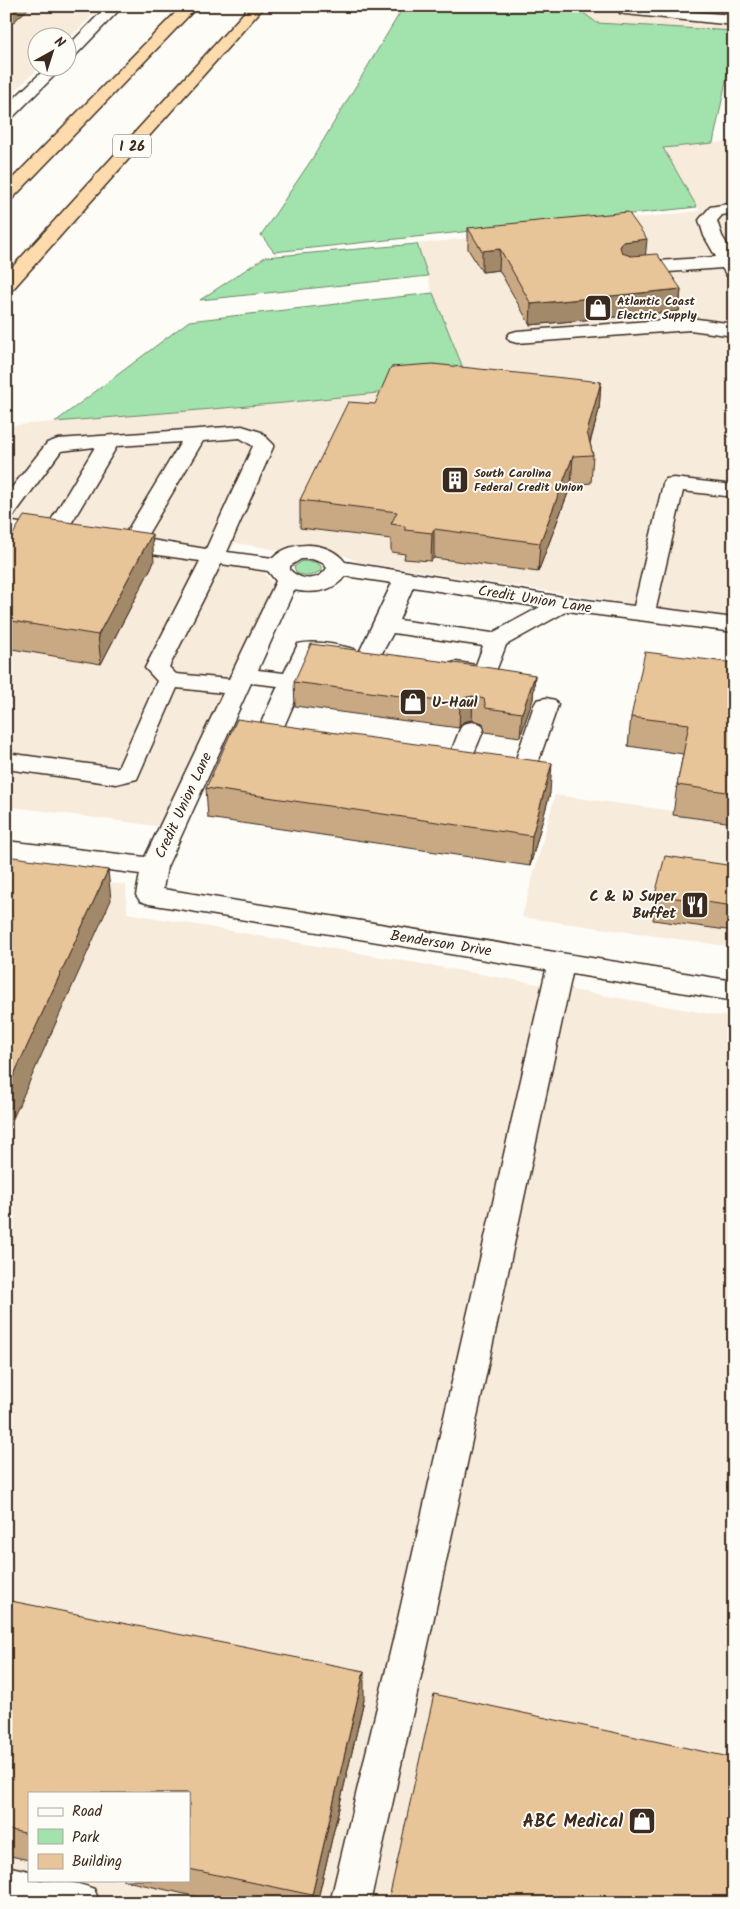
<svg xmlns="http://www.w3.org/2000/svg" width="740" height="1909" font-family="Kalam,sans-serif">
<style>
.built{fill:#f7ebdb;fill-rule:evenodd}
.green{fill:#a2e3ad;stroke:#6e8666}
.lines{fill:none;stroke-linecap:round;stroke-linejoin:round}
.minor-casing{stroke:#3b2a1e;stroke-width:3}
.highway-casing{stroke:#3b2a1e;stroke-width:3}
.minor{fill:#fdfcf7;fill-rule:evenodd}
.highway{fill:#fedbac;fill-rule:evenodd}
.wall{fill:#c8a984;stroke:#3b2a1e}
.shaded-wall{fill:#a2896b;stroke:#3b2a1e}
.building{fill:#e8c499;stroke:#3b2a1e}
.labels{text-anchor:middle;stroke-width:4;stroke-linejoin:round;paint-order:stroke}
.far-poi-label{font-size:12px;font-weight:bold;fill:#3b2a1e;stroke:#fdfcf7;text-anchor:start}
.shield{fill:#fdfcf7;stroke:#75695f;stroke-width:1}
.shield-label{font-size:14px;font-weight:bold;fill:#3b2a1e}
.street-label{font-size:15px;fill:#3b2a1e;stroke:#fdfcf7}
.poi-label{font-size:15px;font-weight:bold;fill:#3b2a1e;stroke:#fdfcf7;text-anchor:start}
.near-poi-label{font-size:18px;font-weight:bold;fill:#3b2a1e;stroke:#fdfcf7;text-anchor:end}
</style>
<rect width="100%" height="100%" fill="#fdfcf7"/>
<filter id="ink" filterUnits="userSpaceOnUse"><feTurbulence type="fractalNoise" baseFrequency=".02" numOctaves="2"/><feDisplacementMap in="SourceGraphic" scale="10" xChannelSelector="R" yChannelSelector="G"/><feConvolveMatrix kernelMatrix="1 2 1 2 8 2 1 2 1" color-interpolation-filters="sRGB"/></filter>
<g filter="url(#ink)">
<g class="built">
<polygon points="6,6 102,6 68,40 68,38 38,38 39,68 6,99"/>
<polygon points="574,6 734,6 734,31 597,23"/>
<polygon points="734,141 734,620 359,562 318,544 285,551 235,543 224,563 266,571 266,576 275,586 172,828 6,806 6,426 284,403 469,383 435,300 417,244 700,211 663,148"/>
<polygon points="555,795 734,819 734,947 522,917"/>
<path d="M6,871L126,885L127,913L734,1018V1903H6ZM29,1793H189V1880H29Z"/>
</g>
<g class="green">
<polygon points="404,6 574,6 597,23 734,31 734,43 713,143 663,148 697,207 274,252 261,235 312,159"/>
<polygon points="417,244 428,276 200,300 265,257"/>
<polygon points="433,293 469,383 284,403 55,422 189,321"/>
<polygon points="302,561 315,562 321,566 321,571 310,576 297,574 294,567"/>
</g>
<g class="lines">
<g class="minor-casing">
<g id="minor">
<polygon points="107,6 123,6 74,57 68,59 68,46"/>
<polygon points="618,6 734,15 734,25 625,14 620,13"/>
<polygon points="46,68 62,68 12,118 6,120 6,106"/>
<polygon points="734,203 734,213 722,215 717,221 722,236 734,256 734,277 727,276 722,268 629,275 622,273 620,269 622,265 629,263 716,257 704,236 699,220 710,207"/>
<polygon points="690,318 734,324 734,336 690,330 517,343 510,341 507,337 510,333 517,331"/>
<path d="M242,426L261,432L274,445L227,552L273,558C291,539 330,541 345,562L563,597L634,606L663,484L666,479L674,478L734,485V497L683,491L656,608L734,618V632L567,611L506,645L493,679L485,681L448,674L444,669L448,664L456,662L476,665L483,646L393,633L377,662L369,664L361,662L357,657L392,583L345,576C334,592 312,594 294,590L258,670L284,673L298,644C315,640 337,645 354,649L358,654L354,659L346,661L314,657L282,731L300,735L303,740L300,745L291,748L258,741L255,736L278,686L251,683L167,867L163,889L734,981V1001L572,974L430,1636L370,1903H330L394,1636L546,970L149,904L140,901L136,895L140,874L6,857V841L145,857L223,693L177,688L137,779L116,784L6,769V753L118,768L157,681L145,668L200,561L117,549L109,547L106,542L109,537L124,536L181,442L117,446L62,539L53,541L6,535V521L47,527L95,447L61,451L14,515L6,516V495L47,443L58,439ZM240,438L253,446L206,549L145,539L203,441ZM312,559L323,563L327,568C318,582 301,581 290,570V566L301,559ZM221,564L268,571L276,581L229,679L176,674L169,667ZM413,587L540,607L492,633L399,620Z"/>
<polygon points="546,698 555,700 558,705 532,780 523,782 490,776 486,770 490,764 499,762 514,765 534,705 537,700"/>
<polygon points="472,722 481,724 484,729 467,770 458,773 449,770 446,765 460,729 463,724"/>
<path d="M6,1866L29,1871V1880C52,1880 72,1880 94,1889L100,1903H6Z"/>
</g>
</g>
<g class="highway-casing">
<g id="highway">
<polygon points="182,6 198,6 12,199 6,200 6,185"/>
<polygon points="250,6 265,6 13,289 6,291 6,274"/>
</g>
</g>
<use href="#minor" class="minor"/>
<use href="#highway" class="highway"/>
</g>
<g class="wall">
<polygon points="702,6 734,6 734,10"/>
<polygon points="468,228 646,255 681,289 679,311 530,325 499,270 482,272 468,249"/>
<polygon points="601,382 599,410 590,443 593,455 591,483 571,485 538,572 434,558 431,561 404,559 405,554 391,552 391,539 300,528 300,500 375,404"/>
<polygon points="6,546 154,562 101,664 6,648"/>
<polygon points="734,663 734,823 673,815 677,785 683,754 628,746 631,717"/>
<polygon points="535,675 533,699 520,737 485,732 483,723 472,720 463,722 459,728 295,706 294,682"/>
<polygon points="206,788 550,793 530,866 208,818"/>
<polygon points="734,866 734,931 653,920 655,895"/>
<polygon points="6,1600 364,1700 317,1903 225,1903 122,1880 189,1880 189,1793 29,1793 29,1860 6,1855"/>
</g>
<g class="shaded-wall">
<polygon points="12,6 31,6 6,29 6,11"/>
<polygon points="647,239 645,260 621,263 620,247 623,242"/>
<polygon points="500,249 499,270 482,272 482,251"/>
<polygon points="681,289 679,311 530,325 531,304"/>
<polygon points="601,382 599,410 586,456 587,432"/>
<polygon points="573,456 571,485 538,572 540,543"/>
<polygon points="434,529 434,558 431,561 432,533"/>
<polygon points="152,534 154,562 101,664 98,635"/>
<polygon points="535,675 533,699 520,737 522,713"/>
<polygon points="473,696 472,720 463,722 459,728 460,704 463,698"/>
<polygon points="552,763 550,793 530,866 532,836"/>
<polygon points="108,870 111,900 6,1134 6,1092"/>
<polygon points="364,1671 364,1700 317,1903 312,1903 312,1895"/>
</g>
<g class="building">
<polygon points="6,6 12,6 6,11"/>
<polygon points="628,212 647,239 623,242 620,247 622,253 631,256 657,254 681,289 531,304 500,249 482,251 468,228"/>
<polygon points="433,364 601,382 587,432 593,455 573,456 540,543 434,529 432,533 405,530 405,526 391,524 397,512 300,500 348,402 375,404 391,367"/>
<polygon points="24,516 152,534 98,635 6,620 6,546"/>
<polygon points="311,644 484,667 535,675 522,713 486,708 484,699 473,696 463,698 460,704 294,682"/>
<polygon points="645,652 734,663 734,793 677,785 689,724 631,717"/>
<polygon points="237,719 552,763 532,836 206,788"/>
<polygon points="6,856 108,870 6,1092"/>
<polygon points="665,856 734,866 734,906 655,895"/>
<polygon points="6,1600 364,1671 312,1895 189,1869 189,1793 29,1793 29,1834 6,1829"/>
<polygon points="434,1694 734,1758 734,1878 731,1903 388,1903"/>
</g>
</g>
<defs>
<g id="shop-square" transform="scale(1.4375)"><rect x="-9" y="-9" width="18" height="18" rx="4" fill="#3b2a1e" stroke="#fdfcf7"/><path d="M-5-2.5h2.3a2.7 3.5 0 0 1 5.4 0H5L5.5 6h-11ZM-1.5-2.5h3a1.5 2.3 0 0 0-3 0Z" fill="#fff"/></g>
<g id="building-square" transform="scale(1.4375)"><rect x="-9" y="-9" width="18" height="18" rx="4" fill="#3b2a1e" stroke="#fdfcf7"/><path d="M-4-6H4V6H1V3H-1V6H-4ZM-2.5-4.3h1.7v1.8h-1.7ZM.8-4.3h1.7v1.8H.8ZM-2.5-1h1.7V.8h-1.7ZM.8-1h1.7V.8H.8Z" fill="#fff"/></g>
<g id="restaurant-square" transform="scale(1.4375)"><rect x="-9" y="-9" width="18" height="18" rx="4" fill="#3b2a1e" stroke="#fdfcf7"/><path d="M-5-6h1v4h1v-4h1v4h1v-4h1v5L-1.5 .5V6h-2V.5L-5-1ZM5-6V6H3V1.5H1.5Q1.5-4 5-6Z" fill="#fff"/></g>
</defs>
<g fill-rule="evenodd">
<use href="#shop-square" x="598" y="308"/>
<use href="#building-square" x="455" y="480"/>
<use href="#shop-square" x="413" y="702"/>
<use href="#restaurant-square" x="695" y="905"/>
<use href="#shop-square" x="642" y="1821"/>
</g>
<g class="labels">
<g class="far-poi-label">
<text x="617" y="305">Atlantic Coast<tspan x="617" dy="14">Electric Supply</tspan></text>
<text x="474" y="477">South Carolina<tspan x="474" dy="14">Federal Credit Union</tspan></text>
</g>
<rect class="shield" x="113" y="134.5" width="38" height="23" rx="4"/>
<g class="shield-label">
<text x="132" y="151">I 26</text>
</g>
<g class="street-label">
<text transform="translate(535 599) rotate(9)" y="5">Credit Union Lane</text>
<text transform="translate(183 805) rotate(-65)" y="5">Credit Union Lane</text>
<text transform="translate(441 943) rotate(9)" y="5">Benderson Drive</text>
</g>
<g class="poi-label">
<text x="432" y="707">U-Haul</text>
<text x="676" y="901" text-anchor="end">C &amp; W Super<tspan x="676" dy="17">Buffet</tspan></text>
</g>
<g class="near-poi-label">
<text x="623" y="1827">ABC Medical</text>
</g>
</g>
<rect width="740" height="1909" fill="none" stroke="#fdfcf7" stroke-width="25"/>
<rect x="12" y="12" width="715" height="1884" fill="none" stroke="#3b2a1e" stroke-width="2" filter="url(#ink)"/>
<rect x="28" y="1792" width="162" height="90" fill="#fdfcf7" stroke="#afa8a0"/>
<rect x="38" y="1808" width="25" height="8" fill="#fdfcf7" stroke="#afa8a0"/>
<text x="72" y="1816" font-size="15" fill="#3b2a1e">Road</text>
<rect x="38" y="1829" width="25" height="15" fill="#a2e3ad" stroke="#afa8a0"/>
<text x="72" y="1842" font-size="15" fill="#3b2a1e">Park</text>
<rect x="38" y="1854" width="25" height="15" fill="#e8c499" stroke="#afa8a0"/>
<text x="72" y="1866" font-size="15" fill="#3b2a1e">Building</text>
<g transform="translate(52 52) rotate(39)"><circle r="24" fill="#fdfcf7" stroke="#afa8a0"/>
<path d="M0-4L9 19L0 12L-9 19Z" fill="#3b2a1e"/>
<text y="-8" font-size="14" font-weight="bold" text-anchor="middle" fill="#3b2a1e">N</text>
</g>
</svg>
